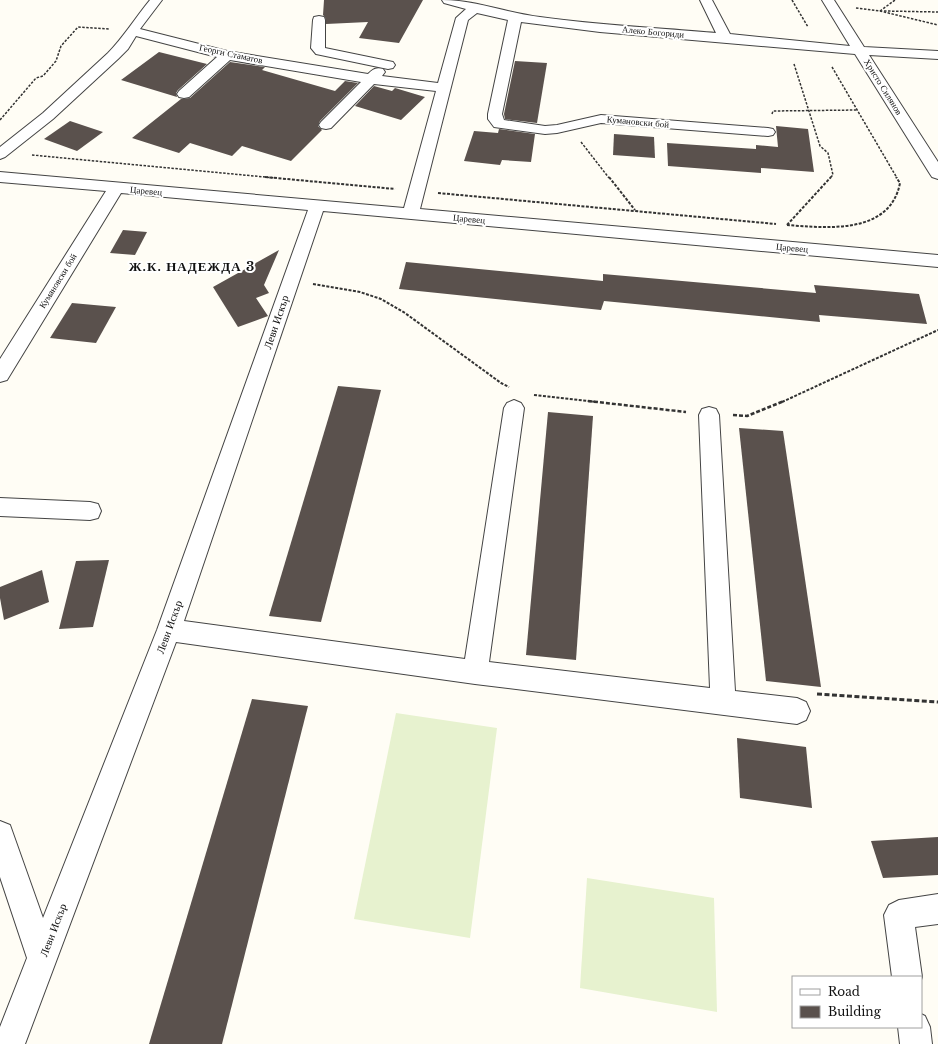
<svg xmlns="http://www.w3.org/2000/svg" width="938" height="1044" font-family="'Libre Baskerville',serif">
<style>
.pitch{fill:#e7f2cf}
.building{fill:#5a514d}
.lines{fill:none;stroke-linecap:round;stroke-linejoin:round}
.minor-casing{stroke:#444;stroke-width:2}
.path-far3{stroke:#333;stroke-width:1.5;stroke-dasharray:2.5 1.5;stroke-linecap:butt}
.path-far2{stroke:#333;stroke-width:2;stroke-dasharray:3 1.5;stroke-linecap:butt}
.path-far1{stroke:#333;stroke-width:2.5;stroke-dasharray:4 2;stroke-linecap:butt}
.path{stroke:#333;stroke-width:3;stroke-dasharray:5 2.5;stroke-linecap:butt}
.minor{fill:#fff;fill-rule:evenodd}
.labels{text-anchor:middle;stroke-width:4;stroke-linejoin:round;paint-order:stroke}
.far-street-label{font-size:9px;fill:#111;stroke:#fff}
.street-label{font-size:11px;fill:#111;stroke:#fff}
.far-district-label{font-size:13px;font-weight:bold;letter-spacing:1px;fill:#111;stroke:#fff}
</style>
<rect width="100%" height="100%" fill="#fffdf5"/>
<g class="pitch">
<polygon points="396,713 497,728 470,938 354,919"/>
<polygon points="587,878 714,898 717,1012 580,988"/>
</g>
<g class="building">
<polygon points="324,0 423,0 399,43 359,38 368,22 326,24 325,17 323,15"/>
<polygon points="159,52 207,64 178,90 176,93 177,97 121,80"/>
<polygon points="515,61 547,63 537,123 505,119 504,114"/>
<polygon points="230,62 265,67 262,70 335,91 345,81 358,83 320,121 318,126 322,130 291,161 242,146 232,156 190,143 179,153 132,138 181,99 190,98"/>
<polygon points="374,86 392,91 395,88 425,97 401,120 355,106"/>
<polygon points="70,121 103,132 77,151 44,139"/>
<polygon points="776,126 808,129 814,172 761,168 761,173 668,166 667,143 756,149 756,145 778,147"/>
<polygon points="499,129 535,134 531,162 502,160 500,165 464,161 474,131 498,133"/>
<polygon points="614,134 654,137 655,158 613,155"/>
<polygon points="123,230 147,232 135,255 110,253"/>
<polygon points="279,250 264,285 269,293 256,298 268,316 238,327 213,287"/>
<polygon points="406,262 603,281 603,274 816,293 814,285 919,294 927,324 819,315 820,322 604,301 601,310 399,289"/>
<polygon points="72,303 116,307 96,343 50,338"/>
<polygon points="338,386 381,390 321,622 269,616"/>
<polygon points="548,412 593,416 576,660 526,655"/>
<polygon points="739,428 783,431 821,687 766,681"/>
<polygon points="109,560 93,627 59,629 76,561"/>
<polygon points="42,570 49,602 4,620 0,598 0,587"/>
<polygon points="252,699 308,706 222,1044 149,1044"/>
<polygon points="737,738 806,747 812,808 740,798"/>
<polygon points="938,837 938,875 883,878 871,841"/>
</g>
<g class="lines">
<g class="minor-casing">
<g id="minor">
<path d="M150,0H162L140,29L227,51L368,74C373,69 376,67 383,69L385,72L382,76L438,83L456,18L466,9L444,3L442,0C475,0 507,13 540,17C599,25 657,28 716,33L700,0H712L730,34L850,46L822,0H834L864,47L938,51V59L869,55L938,162V179L932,177L930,174L855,54L600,32L521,22L502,114L504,120L545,126L557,125L601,115L768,128L773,129L775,132L773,135L768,136L601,123L557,133L545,134L494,127L488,119V114L508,20L477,13L468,20L420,209L938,255V267L323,211L184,621L465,659L504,408L507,403L514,400L521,403L524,408L489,662L710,688L699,415L702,409L709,407L716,409L719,415L735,691L797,698L806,702L810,711L806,720L797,724L475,684L176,642L25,1044H0V1027L27,958L0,877V821L10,825L43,918L157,630L308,210L121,193L7,380L0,382V359L106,191L0,182V172L404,208L436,91L374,84L331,128L326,129L321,128L319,125L321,122L361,82L230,60L189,97L184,98L179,97L177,94L179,91L217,57L136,36L128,49L118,59L53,119L5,157L0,159V147L43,113L108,53C123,38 136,17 150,0Z"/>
<polygon points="319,16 324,17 325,20 325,48 388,61 393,62 395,65 393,68 388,69 316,54 311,48 313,20 314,17"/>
<polygon points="0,498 90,502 98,504 101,511 98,518 90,520 0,516"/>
<polygon points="938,894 938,924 915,927 922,977 921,980 921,977 892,977 884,915 889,905 899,900"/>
<polygon points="921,1014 925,1016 930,1027 932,1044 900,1044 898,1027 921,1027"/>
</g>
</g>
<g class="path-far3">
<polyline points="792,0 808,27"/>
<polyline points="856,8 880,11 938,25"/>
<polyline points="880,11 895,0"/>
<polyline points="884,11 938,12"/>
<polyline points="794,64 820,146 828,153 833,175 830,178"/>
<polyline points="832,67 897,178"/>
<polyline points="772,114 773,111 857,110"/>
<polyline points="0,120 36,78 43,76 56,61 61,46 78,27 110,29"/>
<polyline points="581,142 609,178"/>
<polyline points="32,155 275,178"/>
</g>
<g class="path-far2">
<polyline points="265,177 395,189"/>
<polyline points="609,177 635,210"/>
<polyline points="438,193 776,224"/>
<path d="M787,225C827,228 890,235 900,183L896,177"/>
<polyline points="787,225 831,177"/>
<polyline points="313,284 360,292 381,299 405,313 501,383 509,387"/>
<polyline points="534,395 597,402"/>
<polyline points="782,402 938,330"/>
</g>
<g class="path-far1">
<polyline points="588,401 686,412"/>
<polyline points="733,415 747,416 784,401"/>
</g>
<polyline class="path" points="817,694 938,702"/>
<use href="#minor" class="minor"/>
</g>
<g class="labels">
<g class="far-street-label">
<text transform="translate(653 32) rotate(5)" y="3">Алеко Богориди</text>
<text transform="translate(231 54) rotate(12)" y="3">Георги Стаматов</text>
<text transform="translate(883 87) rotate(58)" y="3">Христо Силянов</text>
<text transform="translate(638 122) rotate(5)" y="3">Кумановски бой</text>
<text transform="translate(146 191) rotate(5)" y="3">Царевец</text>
<text transform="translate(469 219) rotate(5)" y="3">Царевец</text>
<text transform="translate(792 248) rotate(5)" y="3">Царевец</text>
<text transform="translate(58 281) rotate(-58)" y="3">Кумановски бой</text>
</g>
<g class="street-label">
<text transform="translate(276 322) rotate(-71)" y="4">Леви Искър</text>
<text transform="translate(169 627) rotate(-70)" y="4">Леви Искър</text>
<text transform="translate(53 930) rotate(-69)" y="4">Леви Искър</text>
</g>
<g class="far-district-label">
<text x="192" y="271">Ж.К. НАДЕЖДА 3</text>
</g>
</g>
<rect x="792" y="976" width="130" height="52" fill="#ffffff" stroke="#a0a0a0"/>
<rect x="800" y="989" width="20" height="6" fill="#ffffff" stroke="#a0a0a0"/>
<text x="828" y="996" font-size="12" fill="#111111">Road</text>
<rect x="800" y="1006" width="20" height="12" fill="#5a514d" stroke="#a0a0a0"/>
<text x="828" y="1016" font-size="12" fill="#111111">Building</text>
</svg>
